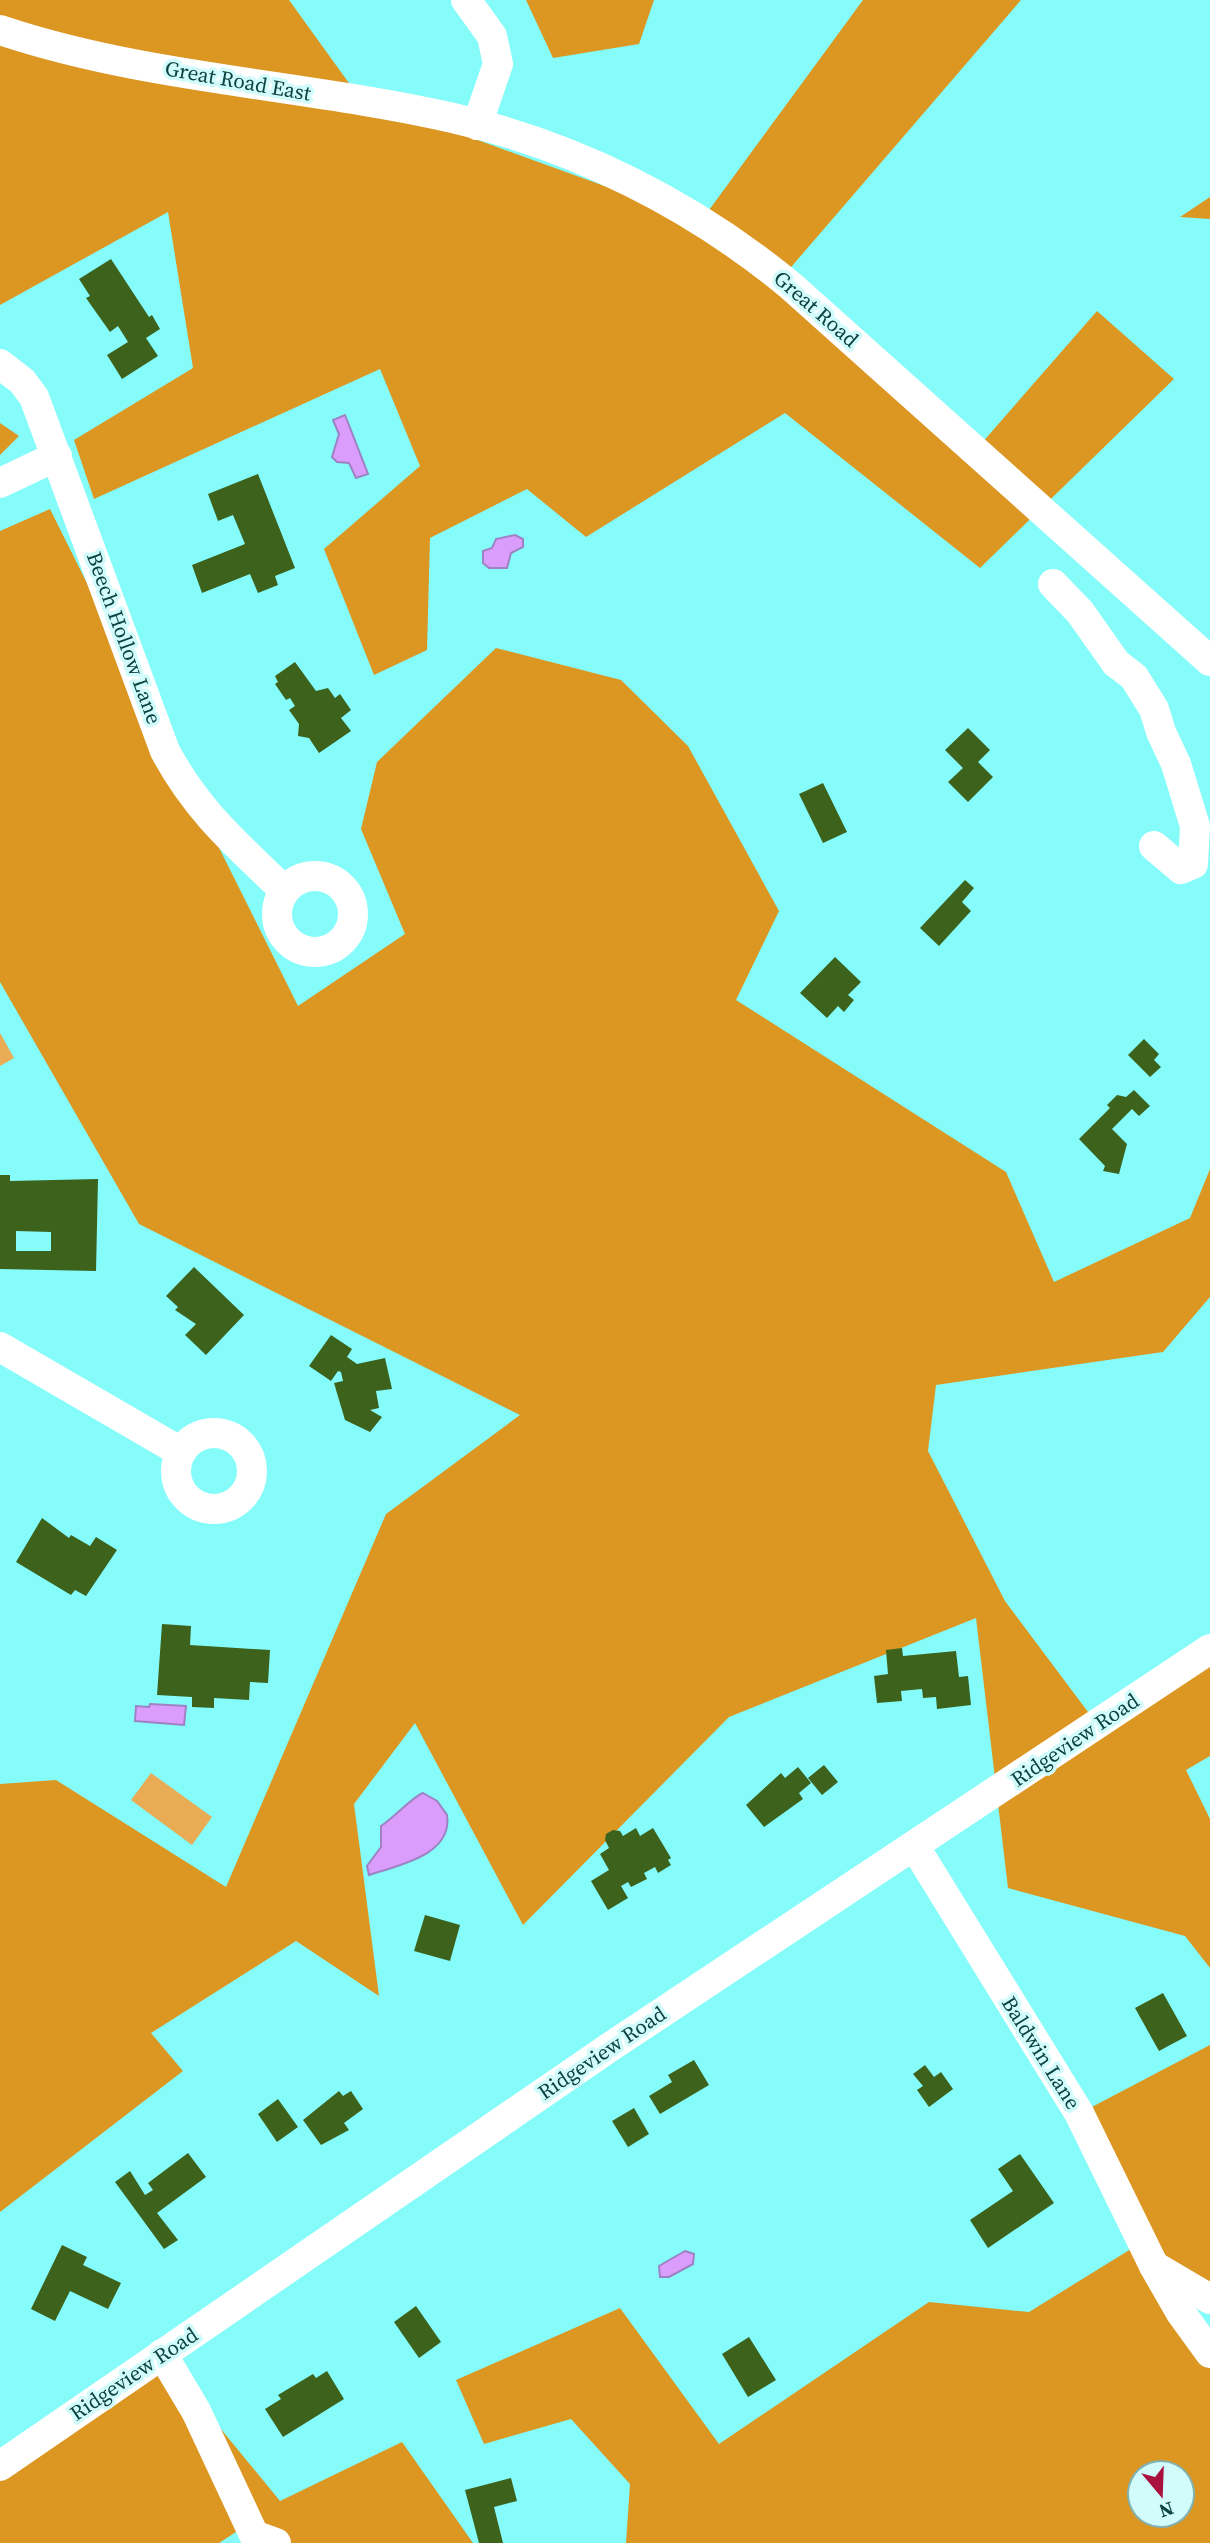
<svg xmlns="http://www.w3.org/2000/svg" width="1210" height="2543" font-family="'Source Serif 4',serif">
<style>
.green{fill:#e9ab53}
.forest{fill:#dc9622;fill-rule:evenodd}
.water{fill:#db9dfb;stroke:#9d82c4;stroke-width:2}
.building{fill:#3c621c;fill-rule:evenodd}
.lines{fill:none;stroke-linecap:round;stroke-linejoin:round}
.minor{stroke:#fff;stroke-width:30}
.labels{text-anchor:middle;stroke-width:7;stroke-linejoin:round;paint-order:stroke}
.street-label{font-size:21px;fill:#0b4242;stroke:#d2fcfb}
</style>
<rect width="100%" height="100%" fill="#85fcfa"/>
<g class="green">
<polygon points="0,1033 14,1058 0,1066"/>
<polygon points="151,1773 212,1817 192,1845 131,1800"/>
</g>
<g class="forest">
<polygon points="0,0 289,0 359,97 701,221 863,0 1021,0 780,280 974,452 1097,311 1174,379 980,568 785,413 586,537 527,489 430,538 427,650 374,675 324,549 420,466 380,369 94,499 74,440 193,368 168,212 0,305"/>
<polygon points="526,0 654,0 639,44 553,58"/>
<polygon points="1210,197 1210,219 1180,217"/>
<polygon points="0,423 19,436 0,455"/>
<polygon points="50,509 298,1006 405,934 361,829 377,762 496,648 621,680 688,746 779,911 736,1000 1006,1172 1054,1282 1190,1218 1210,1169 1210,1297 1163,1352 936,1385 928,1451 1005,1601 1091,1716 1210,1637 1210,1756 1186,1770 1210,1819 1210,1968 1185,1936 1008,1888 976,1618 729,1717 523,1925 415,1723 354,1804 379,1996 296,1941 151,2033 183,2071 0,2212 0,1784 56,1780 226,1887 386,1514 520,1415 139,1224 0,982 0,531"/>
<path d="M1210,2045V2311L1191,2308L1210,2364V2543H626L630,2484L571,2419L484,2444L456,2380L620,2308L719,2444L929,2302L1029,2312L1152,2236L1088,2109ZM1140,2473H1182V2515H1140Z"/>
<polygon points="165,2361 280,2501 402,2442 473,2543 246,2543 236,2532 219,2543 0,2543 0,2463"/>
</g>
<g class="water">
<polygon points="345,415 368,474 356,478 349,463 337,462 332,457 339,434 333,420"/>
<polygon points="515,535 523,539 523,547 511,553 507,568 489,568 483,563 483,551 492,548 496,539"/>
<polygon points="150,1704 186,1706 184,1725 135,1721 136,1706 149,1707"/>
<path d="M423,1793L437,1801L447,1815C453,1855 399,1865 369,1875L367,1866L381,1847V1826C394,1818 412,1797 423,1793Z"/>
<polygon points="685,2251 694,2254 693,2264 669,2277 660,2277 659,2266"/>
</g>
<g class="building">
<polygon points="111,259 149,317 152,315 160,329 146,338 158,356 122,379 107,355 128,342 118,326 110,332 86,298 90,296 79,279"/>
<polygon points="258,474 295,568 275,576 278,585 258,593 250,574 202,593 192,565 245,544 233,515 218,521 208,494"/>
<polygon points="295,662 316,691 328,688 335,698 340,694 351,710 341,718 351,731 319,753 309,738 298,736 299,724 289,710 295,706 290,698 286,700 275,684 278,682 275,676"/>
<polygon points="968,728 990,750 978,762 993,777 968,802 948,782 963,768 945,750"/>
<polygon points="823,783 847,832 823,843 799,794"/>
<polygon points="965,880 974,888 962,902 971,911 939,946 920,928"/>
<polygon points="835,957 861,982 848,995 854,1000 844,1012 838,1006 827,1018 800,993"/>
<polygon points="1144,1039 1159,1054 1154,1060 1161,1067 1150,1077 1128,1055"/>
<polygon points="1134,1090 1150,1106 1139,1116 1132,1109 1112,1129 1127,1144 1119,1174 1103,1171 1105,1166 1079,1139 1110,1108 1107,1105 1117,1095 1126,1097"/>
<path d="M0,1175H10V1181L98,1179L96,1271L0,1269ZM16,1231L51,1232V1251H16Z"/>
<polygon points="194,1267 244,1315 206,1355 185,1335 196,1324 175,1310 178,1307 166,1296"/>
<polygon points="331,1335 352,1349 347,1357 357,1364 385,1358 392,1389 376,1391 379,1408 370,1410 382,1417 370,1432 345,1420 334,1383 343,1381 341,1372 338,1371 331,1381 309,1366"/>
<polygon points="42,1518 69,1538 71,1535 90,1546 96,1537 117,1550 86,1596 75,1590 71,1595 16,1562"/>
<polygon points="162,1624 191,1626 190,1645 270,1650 268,1683 250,1682 249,1700 214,1698 214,1708 192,1707 192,1697 157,1695"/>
<polygon points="902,1648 903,1656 956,1651 959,1677 968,1676 971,1705 937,1709 936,1697 923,1698 922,1689 901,1691 902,1701 877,1703 874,1676 888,1674 886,1650"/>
<polygon points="824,1765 838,1782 822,1795 808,1778"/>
<polygon points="798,1767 811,1783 799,1793 803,1799 764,1827 746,1805 781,1773 785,1778"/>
<polygon points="636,1828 640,1836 653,1828 671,1858 668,1860 671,1865 658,1873 655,1867 644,1873 647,1879 631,1887 628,1882 621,1886 628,1898 608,1910 591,1881 609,1870 600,1854 609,1848 605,1840 606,1834 613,1830 620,1831 623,1836"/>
<polygon points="425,1915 460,1925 450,1961 414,1951"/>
<polygon points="1163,1993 1187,2036 1159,2051 1135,2008"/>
<polygon points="694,2060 709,2085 660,2114 649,2096 672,2082 668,2075"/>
<polygon points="925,2065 934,2077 941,2072 953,2089 929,2107 917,2090 923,2086 913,2074"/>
<polygon points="339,2091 343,2096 351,2091 363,2109 344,2123 349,2130 321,2145 303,2120"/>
<polygon points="278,2099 298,2127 277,2142 258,2114"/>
<polygon points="634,2108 649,2134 628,2147 612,2121"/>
<polygon points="188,2153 206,2177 157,2213 178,2240 164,2249 115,2182 130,2171 145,2195 153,2190 148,2183"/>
<polygon points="1020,2154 1054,2203 988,2248 970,2220 1013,2191 998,2169"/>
<polygon points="62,2245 87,2257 83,2265 121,2283 108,2309 70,2291 55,2321 31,2309"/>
<polygon points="416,2306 441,2342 419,2358 394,2322"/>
<polygon points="749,2337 776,2380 748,2397 722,2354"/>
<polygon points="327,2371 344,2399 283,2437 265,2409 281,2399 278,2395 313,2374 316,2378"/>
<polygon points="511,2478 517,2501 494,2507 503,2543 479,2543 465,2490"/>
</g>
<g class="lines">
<g class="minor">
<polyline points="466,0 492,36 498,64 477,125"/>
<path d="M0,30C146,79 303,84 453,118C576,146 695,206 792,287L1210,661"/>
<path d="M0,364L22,381L34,397L165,751C197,811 236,844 284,890"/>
<polyline points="0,483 57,456"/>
<polyline points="1053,584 1080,612 1116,663 1134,677 1154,709 1161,732 1176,764 1195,826 1193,864 1181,869 1154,846"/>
<circle cx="315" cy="914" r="38"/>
<polyline points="0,1347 181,1452"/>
<circle cx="214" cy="1471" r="38"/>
<polyline points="915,1847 1079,2113 1154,2266"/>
<polyline points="1210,2299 1154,2266 1181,2313 1210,2353"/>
<polyline points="162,2354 196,2411 254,2535 276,2543"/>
<polyline points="0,2466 613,2045 1210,1649"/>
</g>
</g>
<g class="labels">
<g class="street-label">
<text transform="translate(238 81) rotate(10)" y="7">Great Road East</text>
<text transform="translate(816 309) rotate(41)" y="7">Great Road</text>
<text transform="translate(124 638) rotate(70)" y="7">Beech Hollow Lane</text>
<text transform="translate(1075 1740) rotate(-34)" y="7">Ridgeview Road</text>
<text transform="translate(602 2053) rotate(-34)" y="7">Ridgeview Road</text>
<text transform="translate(1041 2053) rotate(58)" y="7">Baldwin Lane</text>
<text transform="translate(134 2374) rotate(-34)" y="7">Ridgeview Road</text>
</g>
</g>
<g transform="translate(1161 2494) rotate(161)"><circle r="33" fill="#d2fcfb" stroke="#82b2b1" stroke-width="2"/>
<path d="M0-5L12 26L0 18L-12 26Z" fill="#a9123d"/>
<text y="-10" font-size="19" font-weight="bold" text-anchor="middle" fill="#0b4242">N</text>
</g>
</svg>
